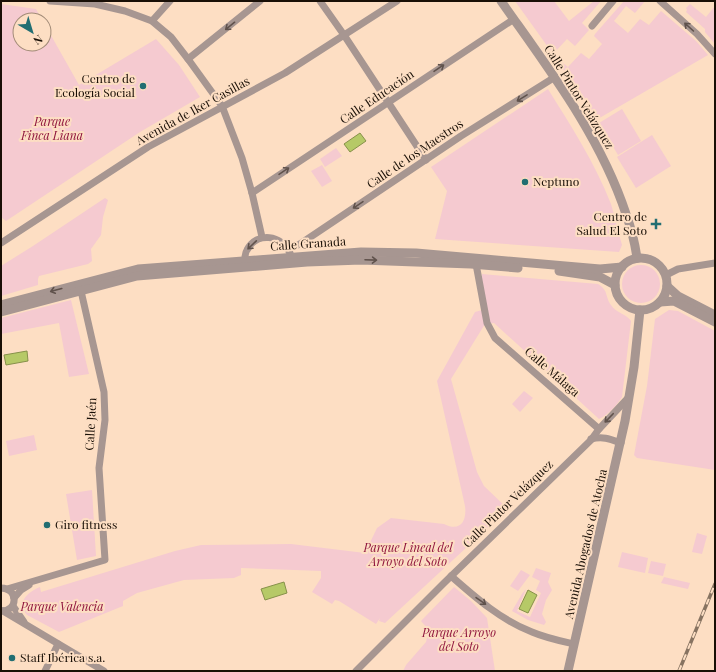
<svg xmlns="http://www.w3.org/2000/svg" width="716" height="672" font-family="'Playfair Display',serif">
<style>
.green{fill:#f5cad0}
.water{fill:#b6c967;stroke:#87914a}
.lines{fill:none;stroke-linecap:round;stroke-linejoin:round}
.minor{stroke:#a79691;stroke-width:7}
.tertiary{stroke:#a79691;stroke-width:9}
.rail-casing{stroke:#877361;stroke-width:3.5}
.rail{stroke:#fddec3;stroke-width:2;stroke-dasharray:6;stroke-linecap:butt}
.oneway{stroke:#60524c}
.poi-dot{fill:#226e72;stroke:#fddec3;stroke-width:1.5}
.labels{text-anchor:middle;stroke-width:4;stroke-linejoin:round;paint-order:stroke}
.poi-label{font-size:12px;fill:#190f06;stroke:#fddec3;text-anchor:start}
.street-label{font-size:12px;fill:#190f06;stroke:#fddec3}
.park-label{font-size:12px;font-style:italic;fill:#90163e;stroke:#fddec3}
</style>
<rect width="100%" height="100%" fill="#fddec3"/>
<g class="green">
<polygon points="515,1 554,1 569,21 594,1 601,1 582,23 589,30 575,46 567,39 553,54"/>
<polygon points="624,1 645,1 635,13 626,6 614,21 628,33 640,19 649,25 661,11 696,41 708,55 596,120 585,102 554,56 568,67 581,53 589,59 602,44 594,36 595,34"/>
<polygon points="1,4 36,9 42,20 20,20 20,44 44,44 44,23 79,85 156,39 179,65 200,97 140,132 6,221 1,217"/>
<polygon points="690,4 706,17 715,6 715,44 705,32 705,29 686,12 687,10 686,8"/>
<path d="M548,89C571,126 595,163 611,204C615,217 618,232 622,245L619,252L435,239L447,191L431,167Z"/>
<polygon points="622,109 641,141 618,155 599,123"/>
<polygon points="652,135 671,166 636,188 617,157"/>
<polygon points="336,148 342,156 325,167 320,159"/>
<polygon points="322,165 332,181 322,187 311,171"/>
<polygon points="105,198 108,200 103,217 101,235 91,249 92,261 88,264 39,276 38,279 38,285 1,296 1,266 33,246"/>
<circle cx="641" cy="284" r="19"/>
<path d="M482,274L598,284C609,291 605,297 611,305C616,313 627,314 631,321L622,397C617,405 608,415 599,419L494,323L485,324L451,379L477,472L484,486L508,509L385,623L379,621L380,618L376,624L339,601L335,600L332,604L312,592L321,578V571L241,568V575L234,578L184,580L137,593L123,601V606L59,632L27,615L21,607C23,597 30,591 40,587L41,592L175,551L201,545L291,544L365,553L377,528L391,518L444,524C460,532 467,522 465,506L437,381L475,312L482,310Z"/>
<polygon points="71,300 89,374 69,377 59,323 1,334 1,318"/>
<polygon points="669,310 678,311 715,331 715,470 637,458 634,455 647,386 655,319"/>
<polygon points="524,391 533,398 520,412 512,404"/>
<polygon points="34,435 37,450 9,456 6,441"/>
<polygon points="92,490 96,556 77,560 66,494"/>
<polygon points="697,533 707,536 702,554 692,552"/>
<polygon points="622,552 648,558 645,573 618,567"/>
<polygon points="651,561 666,564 663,576 648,573"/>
<polygon points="536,568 551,573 548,582 552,590 546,600 542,614 546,622 544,625 528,620 512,611 522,594 526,589 517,611 530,617 541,593 536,590 540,581 532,577"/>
<polygon points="521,570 530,575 518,591 510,586"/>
<polygon points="664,577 690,583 688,589 661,583"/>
<polygon points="454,587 471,601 487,618 495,671 403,671 406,665 426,642 429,630 421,621"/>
</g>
<g class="water">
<polygon points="360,133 366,141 350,152 344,144"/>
<polygon points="27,351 28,361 6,365 4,355"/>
<polygon points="284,582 287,593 265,600 261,589"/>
<polygon points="528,590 537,595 528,613 519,609"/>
</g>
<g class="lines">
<g class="minor">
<polyline points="50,1 95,4 125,11 152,21 171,37 188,59 222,106 242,158 252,193 262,237"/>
<polyline points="320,1 344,35 426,160"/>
<polyline points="660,1 697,34 715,54"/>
<polyline points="152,21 170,1"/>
<polyline points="592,26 613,1"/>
<polyline points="188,59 260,1"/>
<polyline points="252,193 514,19"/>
<polyline points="1,243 148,147 285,73 397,1"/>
<polyline points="288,249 300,244 461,136 555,77"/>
<polyline points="476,264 487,323 495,338 599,429"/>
<path d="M245,266C245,261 244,254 247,250C257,231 282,235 290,253"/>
<polyline points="666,275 678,269 715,263"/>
<path d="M591,439C603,436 610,439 621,443"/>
<path d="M451,576C476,598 501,620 532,632C546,638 561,641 574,644"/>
<path d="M1,588C18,588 19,611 1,611"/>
<polyline points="7,589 105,560 99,468 105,420 104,392 81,291"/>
<polyline points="14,598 21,590 29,585"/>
<polyline points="13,606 24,622"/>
<polyline points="3,611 104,671"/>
<polyline points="45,671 58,644"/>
<polyline points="356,671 444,583 591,440 599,429 629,397"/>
</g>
<g class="tertiary">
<path d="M501,1C548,68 600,135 626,214C631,228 635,243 637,258"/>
<circle cx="641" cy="284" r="26"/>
<polyline points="559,271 600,277 615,285"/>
<polyline points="667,286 678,296 715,315"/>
<polyline points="660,302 674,301 715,322"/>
<polyline points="1,305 138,269 361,252 416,253 600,269 622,267"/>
<polyline points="1,312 137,276 307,262 361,260 471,264 518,268"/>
<polyline points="568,671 625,421 634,367 640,310"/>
</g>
<g class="rail-casing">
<polyline id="rail" points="679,671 715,584"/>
</g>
<use href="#rail" class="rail"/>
</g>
<defs><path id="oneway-shaft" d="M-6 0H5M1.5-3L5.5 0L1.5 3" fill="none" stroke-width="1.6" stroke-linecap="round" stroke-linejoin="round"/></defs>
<g class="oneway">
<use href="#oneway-shaft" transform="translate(230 26) rotate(141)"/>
<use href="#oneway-shaft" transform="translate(689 27) rotate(-138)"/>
<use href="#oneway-shaft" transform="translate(439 68) rotate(-34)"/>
<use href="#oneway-shaft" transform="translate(522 98) rotate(148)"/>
<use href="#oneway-shaft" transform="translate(284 171) rotate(-34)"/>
<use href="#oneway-shaft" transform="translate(358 205) rotate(146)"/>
<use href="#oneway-shaft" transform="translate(252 245) rotate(136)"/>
<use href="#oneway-shaft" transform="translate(371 260) rotate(2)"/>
<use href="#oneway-shaft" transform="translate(56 290) rotate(165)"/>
<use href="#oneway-shaft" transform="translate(609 418) rotate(134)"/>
<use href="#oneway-shaft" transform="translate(481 601) rotate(35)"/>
</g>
<g class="poi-dot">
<circle cx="143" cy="86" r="4"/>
<circle cx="525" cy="182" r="4"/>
<path d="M654 218h4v4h4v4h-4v4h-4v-4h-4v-4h4z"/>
<circle cx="47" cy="525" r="4"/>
<circle cx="12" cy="658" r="4"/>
</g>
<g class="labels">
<g class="poi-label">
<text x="135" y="83" text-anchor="end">Centro de<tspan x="135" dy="14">Ecología Social</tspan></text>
<text x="533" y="186">Neptuno</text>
<text x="647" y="221" text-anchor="end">Centro de<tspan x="647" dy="14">Salud El Soto</tspan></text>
<text x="55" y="529">Giro fitness</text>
<text x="20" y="662">Staff Ibérica s.a.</text>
</g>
<g class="street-label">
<text transform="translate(377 97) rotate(-34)" y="4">Calle Educación</text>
<text transform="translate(579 97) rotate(58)" y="4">Calle Pintor Velázquez</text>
<text transform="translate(193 111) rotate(-29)" y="4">Avenida de Iker Casillas</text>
<text transform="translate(415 154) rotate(-34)" y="4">Calle de los Maestros</text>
<text transform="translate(308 244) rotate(-4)" y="4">Calle Granada</text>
<text transform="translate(552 372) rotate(41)" y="4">Calle Málaga</text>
<text transform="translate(91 424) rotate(-87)" y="4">Calle Jaén</text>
<text transform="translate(508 504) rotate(-44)" y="4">Calle Pintor Velázquez</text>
<text transform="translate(586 544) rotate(-77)" y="4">Avenida Abogados de Atocha</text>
</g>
<g class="park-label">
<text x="52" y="126">Parque<tspan x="52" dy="14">Finca Liana</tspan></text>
<text x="408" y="552">Parque Lineal del<tspan x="408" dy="14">Arroyo del Soto</tspan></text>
<text x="62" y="611">Parque Valencia</text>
<text x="459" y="637">Parque Arroyo<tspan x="459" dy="14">del Soto</tspan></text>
</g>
</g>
<rect width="716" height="672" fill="none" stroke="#190f06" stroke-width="4"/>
<g transform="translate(32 32) rotate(142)"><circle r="19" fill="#fddec3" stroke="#a28b77"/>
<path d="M0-3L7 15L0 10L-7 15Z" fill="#226e72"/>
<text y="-6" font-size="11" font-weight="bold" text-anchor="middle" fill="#190f06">N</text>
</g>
</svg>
